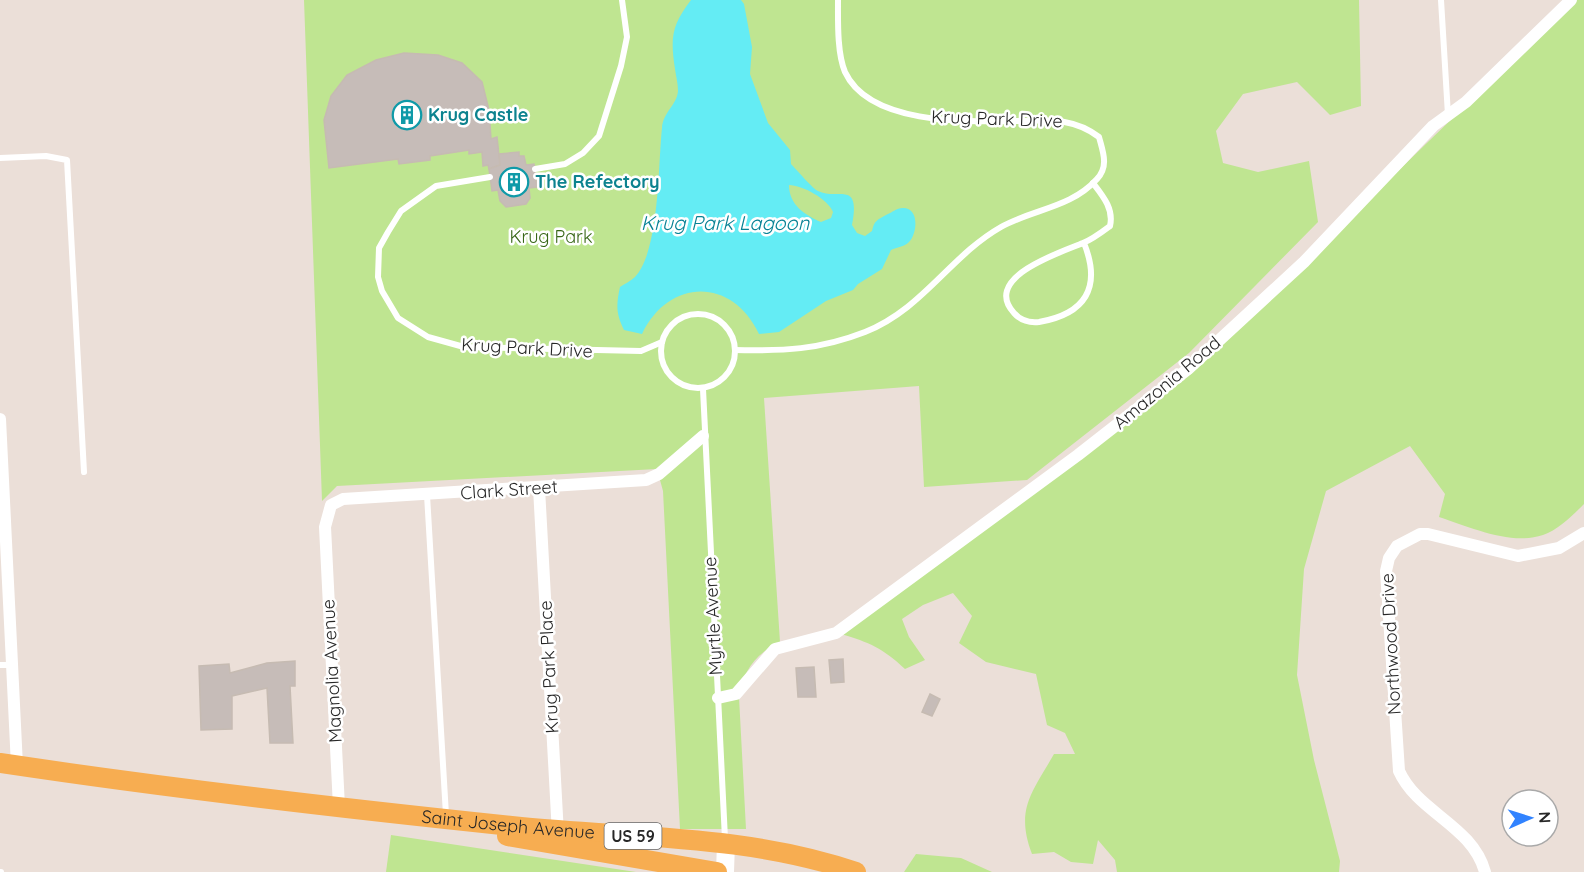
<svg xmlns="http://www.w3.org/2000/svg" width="1584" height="872" font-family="Quicksand,sans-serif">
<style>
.green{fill:#bfe591}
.water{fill:#64ecf4;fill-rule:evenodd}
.building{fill:#c6bcb8;stroke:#c6bbb2;stroke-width:1.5}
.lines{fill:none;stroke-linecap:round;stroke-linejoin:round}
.lane{stroke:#fff;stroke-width:6}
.street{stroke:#fff;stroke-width:12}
.secondary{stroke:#fff;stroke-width:18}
.primary{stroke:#f7ad51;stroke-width:20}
.labels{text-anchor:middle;stroke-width:5;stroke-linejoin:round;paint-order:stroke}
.shield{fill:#fff;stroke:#686868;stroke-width:1.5}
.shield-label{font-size:16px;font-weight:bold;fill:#272727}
.culture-label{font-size:18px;font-weight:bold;fill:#0d838f;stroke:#fff;text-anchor:start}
.street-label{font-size:18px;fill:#272727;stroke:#fff}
.park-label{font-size:18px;fill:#376616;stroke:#fff}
.water-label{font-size:20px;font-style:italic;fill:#088295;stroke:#fff}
</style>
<rect width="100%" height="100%" fill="#ebdfd8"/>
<g class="green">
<path d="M304,0H1359L1361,106L1330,115L1297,82L1243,94L1216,131L1223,163L1258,172L1309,161L1318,222L1189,353L1027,480L924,487L919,386L764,398L780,642C755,654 743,671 739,697L746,829H680L663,491L657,469L337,486L322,501Z"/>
<path d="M1575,0H1584V504C1573,515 1558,530 1543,535C1511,546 1470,527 1439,517L1445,494L1410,446L1326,491L1304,569L1297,675L1314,760L1340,861L1339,872H1117L1115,860L1098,840L1093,864L1071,862L1054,852L1032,854C1015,809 1032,793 1054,754H1075L1065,733L1047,725L1036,674L986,662L959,643L972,616L953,593L923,605L902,619L909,637L925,660L905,669C884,649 869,642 841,634L1194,368Z"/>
<polygon points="391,835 636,872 386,872"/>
<polygon points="916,854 961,858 992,872 904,872"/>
</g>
<path class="water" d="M691,0H741L744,4L752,47L750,74L768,123L790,150L791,164C795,168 814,190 818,191C837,201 861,179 852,225L857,233L865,236L872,231C874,221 877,220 886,215C893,212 896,208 903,208C920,208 917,234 909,242C904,247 897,247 891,250L882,269L858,284L853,290L826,301L779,332L759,334C732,277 669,278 642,334L624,330C616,314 616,305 620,287C624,284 631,281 635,277C660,250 658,163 662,128C663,112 677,105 678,91C678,84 676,76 675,69C670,37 672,25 691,0ZM789,185C802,185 828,199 833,212L831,218L821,222C805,215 789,205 789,185Z"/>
<g class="building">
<polygon points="404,53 438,55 462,63 482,82 489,110 491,139 497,137 500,165 489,169 488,165 483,166 482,152 469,154 469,150 430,156 430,160 399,164 398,159 329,168 324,120 331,96 347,75 376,60"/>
<polygon points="519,152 519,156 524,156 526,165 534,164 537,187 529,188 530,198 526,204 506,207 500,201 498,190 492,191 489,169 500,165 499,154"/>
<polygon points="843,659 844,682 831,683 829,660"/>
<polygon points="295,661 295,686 290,686 293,743 270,743 267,688 232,696 232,729 201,730 199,666 229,664 230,673 267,663"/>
<polygon points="814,667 816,697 798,697 796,668"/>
<polygon points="930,694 940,699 932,716 922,712"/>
</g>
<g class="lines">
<g class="lane">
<polyline points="1441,0 1448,115"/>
<polyline points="0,158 46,156 67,160 84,472"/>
<polyline points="535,169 565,164 583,153 599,136 621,66 627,37 622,0"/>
<polyline points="490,177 436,186 401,211 388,232 379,248 378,277 382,291 398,318 428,337 464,347 641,351 662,342"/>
<path d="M1084,243C1102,288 1085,314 1039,322C1029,323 1020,320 1014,313C981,277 1062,252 1083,243C1093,239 1102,232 1110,226C1114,209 1103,196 1093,183"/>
<circle cx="698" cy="351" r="37"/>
<path d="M735,350C783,351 819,350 865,332C923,309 950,256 1001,227C1033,209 1071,208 1097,179C1109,166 1103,152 1099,137C1071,116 1045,121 1012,121C964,122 869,124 845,72C837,53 838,21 838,0"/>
<polyline points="703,389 725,839"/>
<polyline points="427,495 446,815"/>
<polyline points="0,665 12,665"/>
<polyline points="0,872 1,872"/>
</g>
<g class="street">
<polyline points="0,419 17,766"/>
<polyline points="539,488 558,834"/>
<polyline points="718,698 736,694 775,649 836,633 1078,455 1188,369 1304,262 1433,126 1466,102 1571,0"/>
<polyline points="339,807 325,527 331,505 343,499 646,480 659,474 703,436"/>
<path d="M1485,872C1472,825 1418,813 1399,771L1386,571L1389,558L1397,546L1420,534H1428L1518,556L1559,548L1584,533"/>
</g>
<polyline class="secondary" points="725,872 726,843"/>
<g class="primary">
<path id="s1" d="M0,763C173,789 347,809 521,827C633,838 749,835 856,872"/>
<polyline points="507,836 717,872"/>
</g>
</g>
<defs>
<g id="building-ring" transform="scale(1.5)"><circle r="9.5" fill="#fff" stroke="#0f9aa8" stroke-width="1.5"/><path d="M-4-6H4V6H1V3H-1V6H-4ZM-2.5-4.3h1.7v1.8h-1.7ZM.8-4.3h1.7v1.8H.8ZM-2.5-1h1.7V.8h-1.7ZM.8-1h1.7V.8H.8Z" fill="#0f9aa8"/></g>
</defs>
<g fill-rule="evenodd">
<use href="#building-ring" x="407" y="115"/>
<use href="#building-ring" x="514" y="182"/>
</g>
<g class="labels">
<rect class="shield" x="604.5" y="823" width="57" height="26" rx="4.5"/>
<g class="shield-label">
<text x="633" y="842">US 59</text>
</g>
<g class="culture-label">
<text x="428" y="121">Krug Castle</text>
<text x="535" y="188">The Refectory</text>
</g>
<g class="street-label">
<text transform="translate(997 119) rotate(2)" y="6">Krug Park Drive</text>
<text transform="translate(527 348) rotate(3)" y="6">Krug Park Drive</text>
<text transform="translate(1167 383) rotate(-40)" y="6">Amazonia Road</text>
<text transform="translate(509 490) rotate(-4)" y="6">Clark Street</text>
<text transform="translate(713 616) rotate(-93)" y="6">Myrtle Avenue</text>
<text transform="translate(1391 644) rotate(-93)" y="6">Northwood Drive</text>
<text transform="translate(549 667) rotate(-93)" y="6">Krug Park Place</text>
<text transform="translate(332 671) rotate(-93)" y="6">Magnolia Avenue</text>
<text dy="6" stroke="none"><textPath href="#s1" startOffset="512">Saint Joseph Avenue</textPath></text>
</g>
<g class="park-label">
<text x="551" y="243">Krug Park</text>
</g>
<g class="water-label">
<text x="725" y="230">Krug Park Lagoon</text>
</g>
</g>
<g transform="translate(1530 818) rotate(87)"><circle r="28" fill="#ffffff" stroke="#a9a9a9" stroke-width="1.5"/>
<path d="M0-4.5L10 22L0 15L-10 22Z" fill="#3183ff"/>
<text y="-9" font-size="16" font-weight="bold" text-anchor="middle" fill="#272727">N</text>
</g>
</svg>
